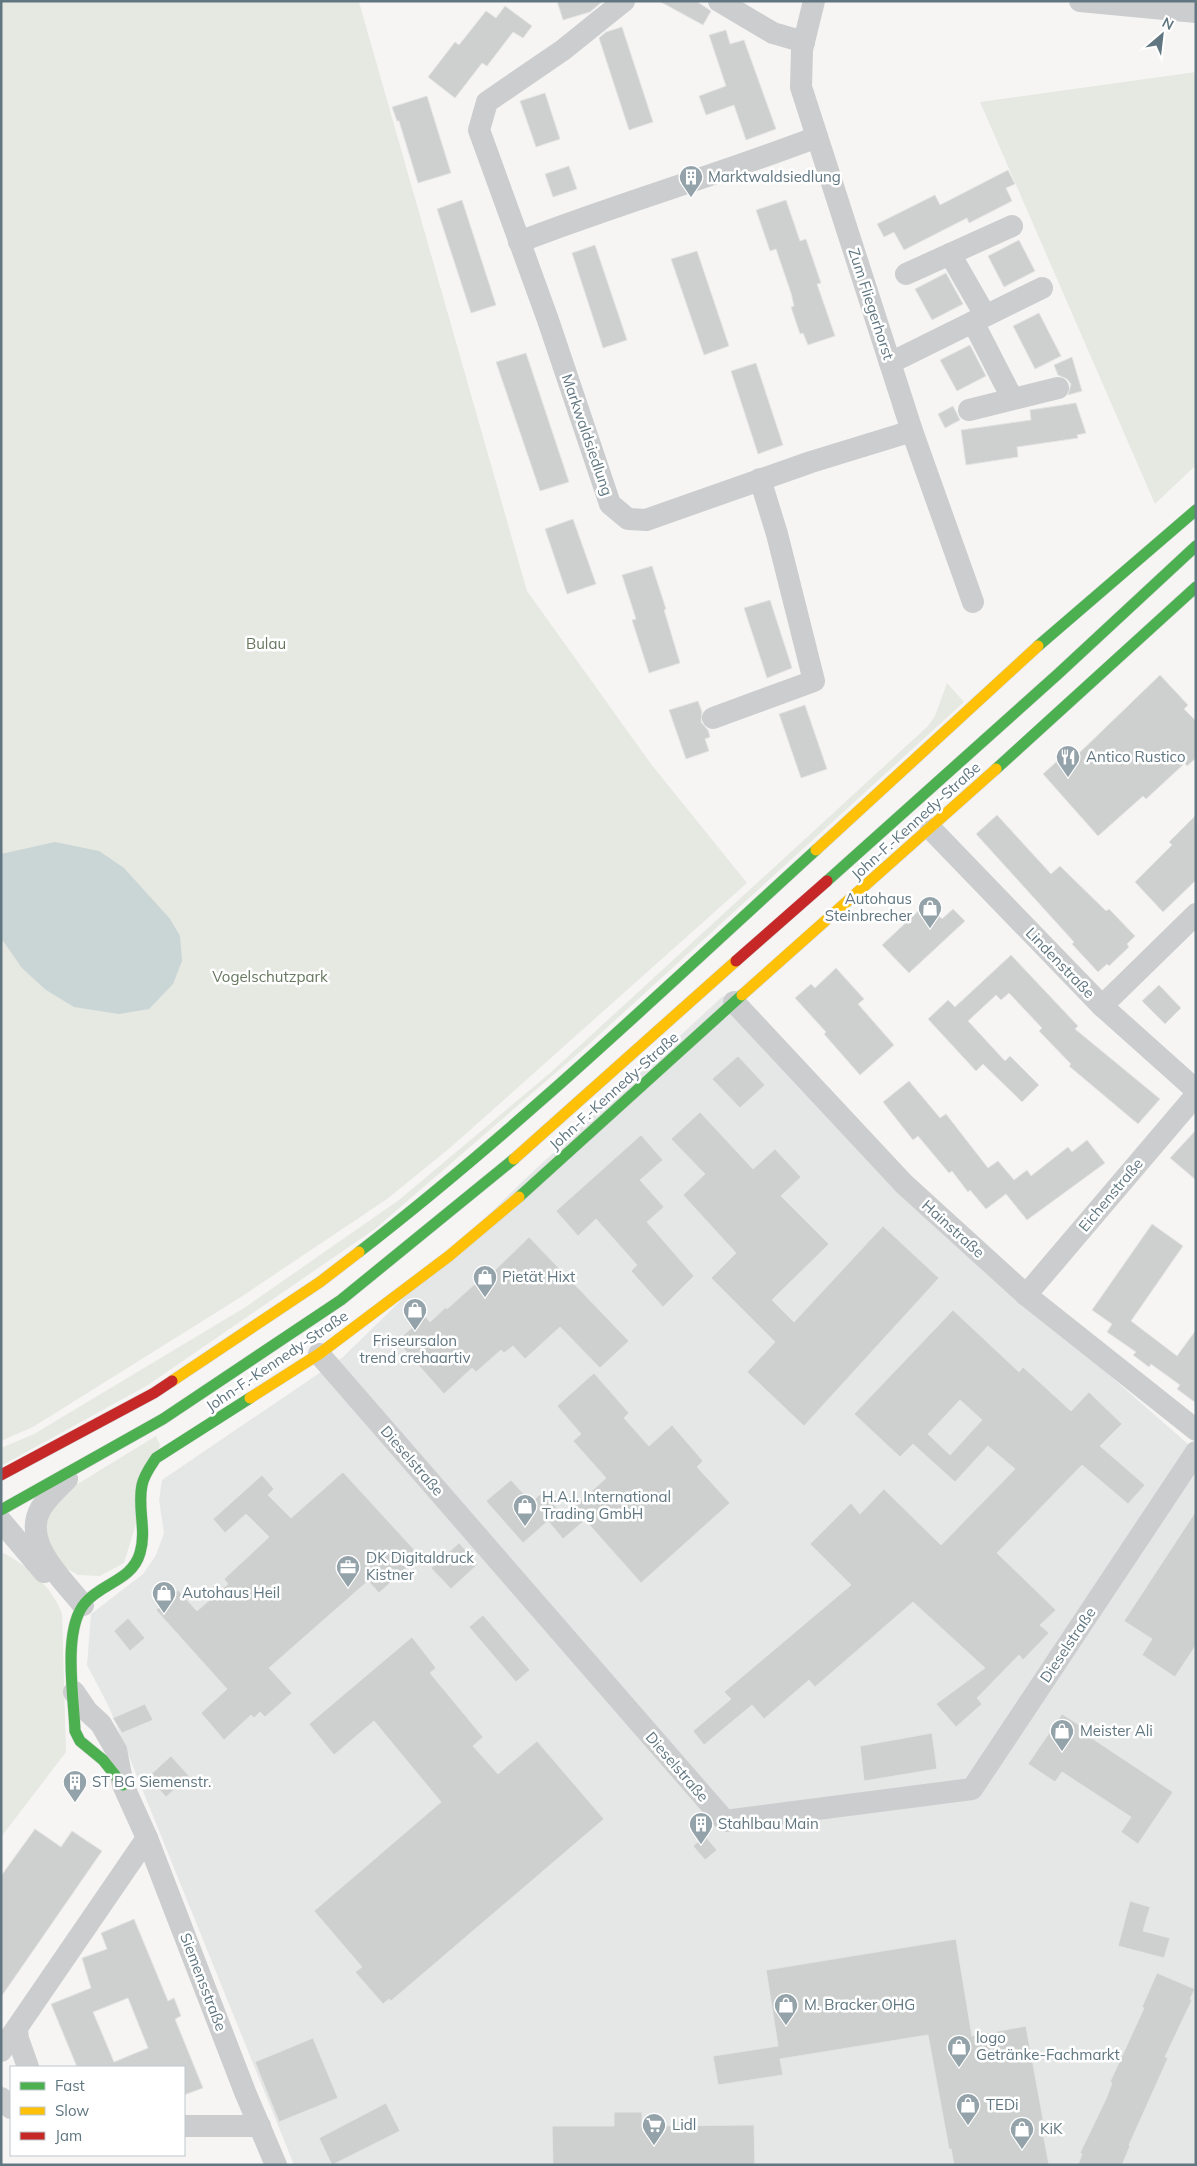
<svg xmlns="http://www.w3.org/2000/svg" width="1197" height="2166" font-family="Mulish,sans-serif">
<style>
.built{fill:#e5e7e6}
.green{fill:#e6e8e2}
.water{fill:#cad5d6}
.building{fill:#ced0d0;stroke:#e5e4e4;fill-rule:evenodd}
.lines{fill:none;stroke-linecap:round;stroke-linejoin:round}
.fast-casing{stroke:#d1d3d3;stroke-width:12}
.slow-casing{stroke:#d1d3d3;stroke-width:12}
.jam-casing{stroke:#d1d3d3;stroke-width:12}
.street{stroke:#cccdce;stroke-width:22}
.fast{stroke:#4caf50;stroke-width:11}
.slow{stroke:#ffc107;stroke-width:11}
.jam{stroke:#c62828;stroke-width:11}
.labels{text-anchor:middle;stroke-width:5;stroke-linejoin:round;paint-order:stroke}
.poi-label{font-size:15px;fill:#607680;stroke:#fff;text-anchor:start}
.street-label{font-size:15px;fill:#607680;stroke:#fff}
.park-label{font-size:15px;fill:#67775f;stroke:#fff}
</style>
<rect width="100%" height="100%" fill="#f6f5f4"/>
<polygon class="built" points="723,996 886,1180 1196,1451 1196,2165 294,2165 109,1707 87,1665 91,1614 143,1574 156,1555 164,1533 159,1500 162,1480 343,1357 525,1179"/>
<g class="green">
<polygon points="1,1 362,1 359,2 527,591 651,764 747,883 451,1147 387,1199 241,1297 33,1427 1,1441"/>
<polygon points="1196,72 1196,465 1155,504 980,102"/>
<polygon points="947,683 964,702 588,1045 375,1229 148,1385 1,1466 1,1448 34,1434 244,1308 399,1200 550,1073 928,726 935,716"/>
<polygon points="156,1436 160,1445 124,1563 100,1576 78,1575 64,1567 53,1553 46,1534 48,1516 58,1496"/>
<path d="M1,1552C28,1565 52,1587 62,1614L66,1752L1,1837Z"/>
</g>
<polygon class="water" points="55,842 99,851 124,868 170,919 180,936 182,961 173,984 149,1009 119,1014 74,1007 46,990 22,968 1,938 1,854"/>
<g class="building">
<polygon points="557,1 603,1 590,12 563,20"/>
<polygon points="659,1 696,1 711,11 703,25"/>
<polygon points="505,6 532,26 523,38 513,32 487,66 482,63 455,98 428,77 455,42 459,45 486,11 496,18"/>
<polygon points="622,27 653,122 629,130 599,38 606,32"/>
<polygon points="726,30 730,44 744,40 776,129 746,140 734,105 706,115 699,96 726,86 709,35"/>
<polygon points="545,93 560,139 536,147 520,101"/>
<polygon points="427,96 451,173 418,183 399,121 397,121 392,107"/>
<polygon points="569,166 577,189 553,197 545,174"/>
<polygon points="1008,170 1015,184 1006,188 1012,201 969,223 967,218 904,250 894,232 884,237 877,224 935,195 940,205"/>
<polygon points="462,200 496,305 471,313 437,209"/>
<polygon points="786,200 800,241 806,239 821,283 817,284 835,336 808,345 803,333 800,334 791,307 794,306 791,293 776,249 770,251 756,210"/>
<polygon points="1019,240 1035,271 1004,287 988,256"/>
<polygon points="595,245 627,340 603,348 572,253"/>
<polygon points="697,251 729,346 704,355 671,259"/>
<polygon points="946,273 963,304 932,320 915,289"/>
<polygon points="1039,313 1061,356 1035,369 1013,326"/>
<polygon points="970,345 986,376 957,391 940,360"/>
<polygon points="526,353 569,482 540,491 496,362"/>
<polygon points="1072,357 1082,391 1068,395 1071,384 1067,379 1058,375 1054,365"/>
<polygon points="756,363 783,445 758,454 731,371"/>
<polygon points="1076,403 1086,433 1077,435 1078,438 1017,447 1018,457 966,465 961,430 1031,420 1030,410"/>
<polygon points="953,406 960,420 945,428 938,414"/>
<polygon points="573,519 596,584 567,594 545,529"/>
<polygon points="652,566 666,609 664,610 680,663 649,673 632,620 636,619 622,575"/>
<polygon points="770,600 792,668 767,678 744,608"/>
<polygon points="1160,675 1188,705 1184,709 1196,721 1196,758 1187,766 1185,763 1146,799 1143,796 1098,836 1043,774 1067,752 1073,759"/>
<polygon points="698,701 702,712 701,722 708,730 710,737 705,739 709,751 686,759 669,710"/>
<polygon points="805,705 827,769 801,778 779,714"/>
<polygon points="997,815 1051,874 1060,866 1106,911 1109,909 1135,936 1127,944 1129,947 1109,966 1107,964 1098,972 1072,944 1074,942 976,834"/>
<polygon points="1196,815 1196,880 1163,912 1135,882 1172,845 1169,842"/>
<polygon points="927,903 942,919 953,909 965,921 909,973 882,945"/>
<polygon points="1011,955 1078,1026 1075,1029 1160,1099 1138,1124 1069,1066 1071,1064 1039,1031 1042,1028 1009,993 1001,1000 996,995 968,1021 1005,1061 1010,1056 1039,1085 1022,1102 983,1064 976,1071 928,1019 948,1000 955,1007"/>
<polygon points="836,968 864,999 858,1004 894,1045 860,1075 824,1034 826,1032 795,998 811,984 815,988"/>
<polygon points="1159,985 1181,1008 1165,1024 1142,1001"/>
<polygon points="738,1056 765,1085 740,1108 712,1079"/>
<polygon points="909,1081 940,1118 946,1114 988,1168 998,1161 1014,1180 1027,1170 1031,1176 1068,1147 1072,1152 1087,1140 1105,1163 1027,1220 1006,1194 986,1209 970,1190 968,1192 952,1171 949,1173 918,1136 913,1140 883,1102"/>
<polygon points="700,1112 753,1169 775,1149 801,1177 781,1196 829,1244 772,1300 794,1322 883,1226 939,1278 804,1426 747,1372 775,1342 711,1278 736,1253 683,1195 705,1174 671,1139"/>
<polygon points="1196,1130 1196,1180 1170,1158"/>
<polygon points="641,1135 663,1160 640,1180 664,1207 647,1222 694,1276 663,1307 631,1271 637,1265 596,1219 578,1236 556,1211"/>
<polygon points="1152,1224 1183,1246 1131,1321 1177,1356 1196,1330 1196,1403 1177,1389 1180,1385 1151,1364 1149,1367 1133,1355 1136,1352 1107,1332 1112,1324 1092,1310"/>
<polygon points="529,1237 629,1341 600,1368 560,1327 525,1359 513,1346 504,1353 501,1350 476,1372 472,1368 444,1394 397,1341 425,1316 430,1322 446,1307 447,1309 487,1273 489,1276"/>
<path d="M953,1310L1019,1372L1023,1367L1071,1411L1089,1392L1122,1424L1100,1446L1145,1485L1128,1504L1082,1465L997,1553L1056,1610L1040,1625L1049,1633L1023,1660L1019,1655L977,1698L982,1704L956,1727L936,1704L985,1668L913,1602L815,1687L809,1680L764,1719L752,1705L704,1745L693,1731L731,1699L724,1692L851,1585L810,1544L851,1503L860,1514L884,1489L941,1545L1015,1469L988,1446L955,1482L913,1444L900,1457L854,1414ZM960,1400L982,1420L950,1455L928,1434Z"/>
<polygon points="594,1373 629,1413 624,1418 649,1446 672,1425 703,1461 697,1467 730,1503 641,1583 585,1520 563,1539 548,1521 523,1543 486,1501 511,1480 531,1502 543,1492 564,1516 606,1478 573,1441 581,1434 557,1406"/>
<polygon points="343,1472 420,1556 379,1593 368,1581 269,1668 292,1693 265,1717 260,1712 254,1718 251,1715 224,1740 201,1713 227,1689 156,1610 178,1590 197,1611 228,1584 224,1579 269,1537 246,1514 225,1533 213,1519 262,1475 274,1489 268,1495 291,1518"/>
<polygon points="1196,1511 1196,1645 1175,1677 1142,1655 1152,1639 1124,1621"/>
<polygon points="459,1543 478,1564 451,1589 431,1568"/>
<polygon points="483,1615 530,1670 516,1682 469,1627"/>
<polygon points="128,1618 145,1638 130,1651 114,1631"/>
<polygon points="412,1637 436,1668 430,1673 483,1737 473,1746 498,1774 537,1741 604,1819 391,2001 389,1999 383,2004 355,1972 362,1967 314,1911 441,1802 374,1721 334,1755 309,1724"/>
<polygon points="145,1704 153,1720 122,1733 113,1718"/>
<polygon points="1062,1714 1089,1731 1087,1735 1173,1792 1138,1844 1121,1832 1131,1817 1062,1772 1055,1782 1028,1764"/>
<polygon points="932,1733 937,1769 864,1781 860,1746"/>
<polygon points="171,1756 189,1776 166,1797 148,1777"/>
<polygon points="35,1829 61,1847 72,1831 102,1851 1,1997 1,1876"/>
<polygon points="705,1836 717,1850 705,1860 693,1846"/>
<polygon points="1130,1901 1150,1907 1143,1931 1170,1938 1164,1958 1118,1946"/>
<path d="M134,1919L168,2001L174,1998L178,2008L181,2016L175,2019L203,2088L184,2095V2067H77L51,2004L91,1988L82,1958L107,1949L101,1933ZM128,1998L148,2048L114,2062L93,2012Z"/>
<polygon points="956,1939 972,2036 1026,2026 1046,2135 1043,2133 1049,2165 954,2165 951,2149 949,2149 928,2035 780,2059 783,2075 718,2085 713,2056 778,2046 766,1970"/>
<polygon points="1157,1973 1195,1989 1190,1999 1192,2000 1165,2057 1168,2058 1129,2145 1130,2146 1122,2165 1078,2165 1082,2154 1080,2153 1106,2099 1112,2083 1110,2082 1144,2008 1142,2007"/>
<polygon points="313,2038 338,2098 279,2122 255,2062"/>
<polygon points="386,2103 400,2131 332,2165 319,2138"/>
<polygon points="614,2112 642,2112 642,2126 754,2125 755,2165 553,2165 552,2126 614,2126"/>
</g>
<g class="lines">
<g class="fast-casing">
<g id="fast">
<polyline points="1038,646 1196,510"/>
<polyline points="996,769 1196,587"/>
<polyline points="827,881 1058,674 1196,546"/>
<polyline points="519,1197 742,995"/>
<path d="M359,1252C519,1128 666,987 816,850"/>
<polyline points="1,1510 163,1419 341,1300 514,1159"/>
<path d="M123,1785L103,1760L80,1741L75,1731C74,1698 62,1630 85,1603C101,1583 132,1581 140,1553C147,1530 137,1508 142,1485C144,1475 150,1467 156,1458L250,1398"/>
</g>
</g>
<g class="slow-casing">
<g id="slow">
<polyline points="816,850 1038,646"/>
<polyline points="742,995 996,769"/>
<polyline points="514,1159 736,961"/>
<polyline points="172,1381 320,1282 359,1252"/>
<polyline points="250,1398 319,1354 449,1256 519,1197"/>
</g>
</g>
<g class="jam-casing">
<g id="jam">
<polyline points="736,961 827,881"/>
<polyline points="1,1475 154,1393 172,1381"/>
</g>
</g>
<g class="street">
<polyline points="624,1 563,50 487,102 479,130 548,320 610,504 628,519 646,520 811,462 912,431"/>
<polyline points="719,1 773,33 804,42"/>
<polyline points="814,1 802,50 801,87 912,431 973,602"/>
<polyline points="1080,1 1196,12"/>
<path d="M519,242C617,204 718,175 817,137"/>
<polyline points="950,254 985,315"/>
<polyline points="906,274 1012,226"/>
<polyline points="973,322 1012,398"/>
<polyline points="890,363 1042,288"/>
<polyline points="969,410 1058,388"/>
<polyline points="713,718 814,681 777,534 760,479"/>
<polyline points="931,829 1102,1006 1196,1090"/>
<polyline points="734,1002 904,1184 1026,1295 1196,1430"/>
<polyline points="1102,1006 1196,914"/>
<polyline points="1026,1295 1196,1095"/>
<polyline points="319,1354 725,1821 972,1789 1196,1452"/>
<path d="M67,1479C58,1488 48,1497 41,1508C21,1543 63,1579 83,1605"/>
<polyline points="1,1521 44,1572"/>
<polyline points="74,1692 87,1711 101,1724 116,1750 123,1785 147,1838 245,2092 276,2165"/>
<polyline points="17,2029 18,2039 28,2067"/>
<polyline points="1,2051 147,1838"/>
<polyline points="1,2098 11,2108"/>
<polyline points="184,2126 260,2126"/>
</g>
<use href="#fast" class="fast"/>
<use href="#slow" class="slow"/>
<use href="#jam" class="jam"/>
</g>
<defs>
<g id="building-pin" transform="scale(1.25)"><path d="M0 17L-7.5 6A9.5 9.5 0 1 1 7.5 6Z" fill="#94a2a9" stroke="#fff"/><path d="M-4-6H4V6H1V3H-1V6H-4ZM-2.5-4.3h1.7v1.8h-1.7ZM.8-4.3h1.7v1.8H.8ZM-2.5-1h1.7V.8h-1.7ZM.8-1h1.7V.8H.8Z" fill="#fff"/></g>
<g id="restaurant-pin" transform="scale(1.25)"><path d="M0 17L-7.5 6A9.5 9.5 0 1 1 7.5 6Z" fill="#94a2a9" stroke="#fff"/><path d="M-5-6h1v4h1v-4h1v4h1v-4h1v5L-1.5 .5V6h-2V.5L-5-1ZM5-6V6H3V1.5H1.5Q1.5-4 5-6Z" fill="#fff"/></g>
<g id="shop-pin" transform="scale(1.25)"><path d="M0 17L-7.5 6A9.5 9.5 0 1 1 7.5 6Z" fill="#94a2a9" stroke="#fff"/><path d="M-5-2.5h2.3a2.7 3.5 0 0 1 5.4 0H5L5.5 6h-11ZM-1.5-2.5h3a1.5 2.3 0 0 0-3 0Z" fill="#fff"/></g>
<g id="office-pin" transform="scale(1.25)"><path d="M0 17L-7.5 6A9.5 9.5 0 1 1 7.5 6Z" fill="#94a2a9" stroke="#fff"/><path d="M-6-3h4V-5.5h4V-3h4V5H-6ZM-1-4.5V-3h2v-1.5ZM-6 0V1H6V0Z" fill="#fff"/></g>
<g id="supermarket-pin" transform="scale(1.25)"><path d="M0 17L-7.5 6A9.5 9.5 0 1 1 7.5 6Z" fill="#94a2a9" stroke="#fff"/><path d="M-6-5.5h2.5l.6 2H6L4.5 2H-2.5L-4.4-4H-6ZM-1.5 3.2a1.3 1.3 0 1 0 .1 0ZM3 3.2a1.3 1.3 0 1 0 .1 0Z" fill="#fff"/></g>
</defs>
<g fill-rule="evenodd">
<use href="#building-pin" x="691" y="177"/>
<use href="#restaurant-pin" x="1068" y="757"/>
<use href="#shop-pin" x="930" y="908"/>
<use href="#shop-pin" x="485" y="1277"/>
<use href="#shop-pin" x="415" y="1310"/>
<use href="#shop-pin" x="525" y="1506"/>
<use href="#office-pin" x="348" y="1567"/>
<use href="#shop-pin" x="164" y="1593"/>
<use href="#shop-pin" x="1062" y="1731"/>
<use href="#building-pin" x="75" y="1782"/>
<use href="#building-pin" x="701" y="1824"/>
<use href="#shop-pin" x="786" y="2005"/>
<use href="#shop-pin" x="959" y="2047"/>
<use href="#shop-pin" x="968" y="2105"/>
<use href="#supermarket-pin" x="654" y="2125"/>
<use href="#shop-pin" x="1022" y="2129"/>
</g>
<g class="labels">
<g class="poi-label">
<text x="708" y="182">Marktwaldsiedlung</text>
<text x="1086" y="762">Antico Rustico</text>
<text x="912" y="904" text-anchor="end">Autohaus<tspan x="912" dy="17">Steinbrecher</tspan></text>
<text x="502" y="1282">Pietät Hixt</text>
<text x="415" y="1346" text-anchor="middle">Friseursalon<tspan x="415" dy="17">trend crehaartiv</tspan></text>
<text x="542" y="1502">H.A.I. International<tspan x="542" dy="17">Trading GmbH</tspan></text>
<text x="366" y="1563">DK Digitaldruck<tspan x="366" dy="17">Kistner</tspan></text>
<text x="182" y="1598">Autohaus Heil</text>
<text x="1080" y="1736">Meister Ali</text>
<text x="92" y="1787">ST BG Siemenstr.</text>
<text x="718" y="1829">Stahlbau Main</text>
<text x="804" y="2010">M. Bracker OHG</text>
<text x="976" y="2043">logo<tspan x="976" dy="17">Getränke-Fachmarkt</tspan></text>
<text x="986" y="2110">TEDi</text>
<text x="672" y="2130">Lidl</text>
<text x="1040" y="2134">KiK</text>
</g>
<g class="street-label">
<text transform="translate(871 304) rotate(72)" y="5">Zum Fliegerhorst</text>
<text transform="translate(587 435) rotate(71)" y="5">Markwaldsiedlung</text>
<text transform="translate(916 821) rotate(-42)" y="5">John-F.-Kennedy-Straße</text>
<text transform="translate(1060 963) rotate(46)" y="5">Lindenstraße</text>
<text transform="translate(614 1091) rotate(-42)" y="5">John-F.-Kennedy-Straße</text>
<text transform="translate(1111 1195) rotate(-50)" y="5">Eichenstraße</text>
<text transform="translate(953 1229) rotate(42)" y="5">Hainstraße</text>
<text transform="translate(277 1361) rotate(-34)" y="5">John-F.-Kennedy-Straße</text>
<text transform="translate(412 1461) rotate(49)" y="5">Dieselstraße</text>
<text transform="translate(1068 1645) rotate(-56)" y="5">Dieselstraße</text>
<text transform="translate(677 1767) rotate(49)" y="5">Dieselstraße</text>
<text transform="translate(203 1982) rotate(69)" y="5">Siemensstraße</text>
</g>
<g class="park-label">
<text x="266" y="649">Bulau</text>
<text x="270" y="982">Vogelschutzpark</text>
</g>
</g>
<rect width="1197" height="2166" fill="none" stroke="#607680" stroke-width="5"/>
<rect x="10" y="2066" width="175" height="90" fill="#ffffff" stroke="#bfc8cc"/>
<rect x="20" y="2082" width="25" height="8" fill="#4caf50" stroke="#bfc8cc"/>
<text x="55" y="2091" font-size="15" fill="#607680">Fast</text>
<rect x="20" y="2107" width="25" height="8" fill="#ffc107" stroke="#bfc8cc"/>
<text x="55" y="2116" font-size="15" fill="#607680">Slow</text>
<rect x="20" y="2132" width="25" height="8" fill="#c62828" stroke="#bfc8cc"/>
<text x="55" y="2141" font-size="15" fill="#607680">Jam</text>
<g transform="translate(1162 35) rotate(28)" stroke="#ffffff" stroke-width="4" paint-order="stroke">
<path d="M0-4L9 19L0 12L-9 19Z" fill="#607680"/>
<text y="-8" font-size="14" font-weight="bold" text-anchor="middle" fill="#607680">N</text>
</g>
</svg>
